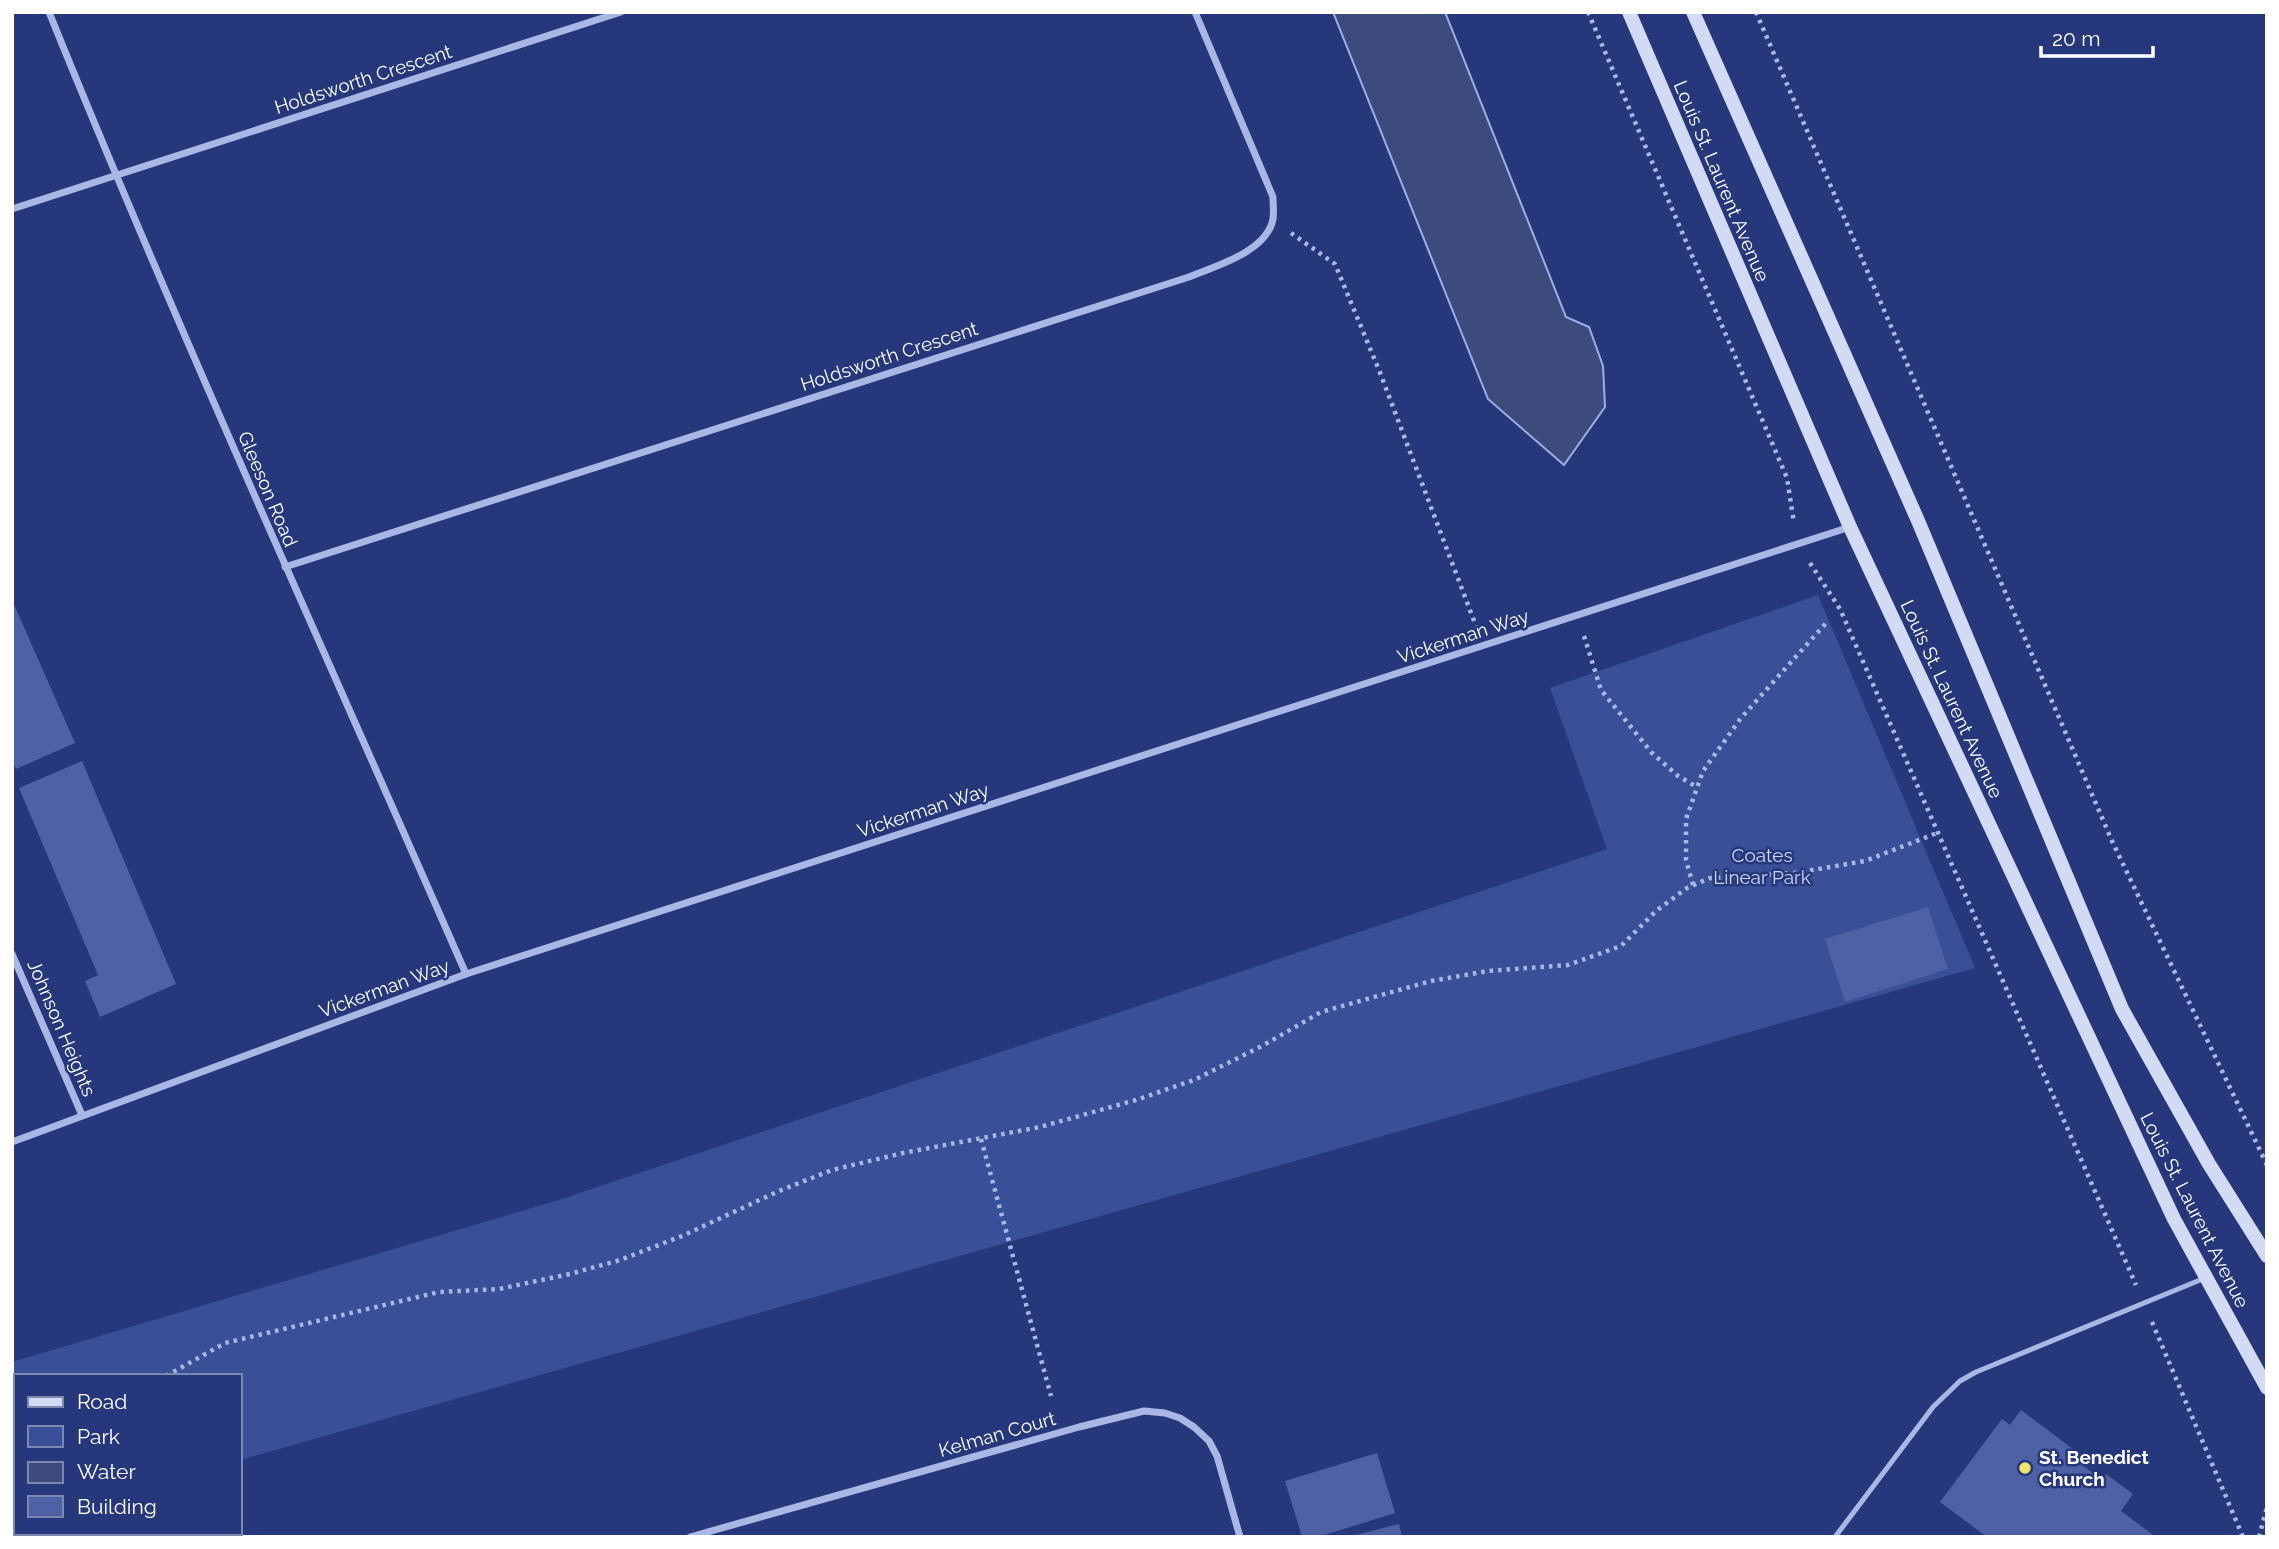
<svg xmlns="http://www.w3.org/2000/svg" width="2279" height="1549" font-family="Raleway,sans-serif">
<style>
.green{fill:#395099}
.water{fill:#3c4a7c;stroke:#9eafe5;stroke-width:2}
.building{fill:#4e61a4}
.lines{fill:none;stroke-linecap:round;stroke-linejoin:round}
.path{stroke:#aab7e4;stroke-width:4.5;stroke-dasharray:3.5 5;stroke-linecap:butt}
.lane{stroke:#aab7e4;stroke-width:5}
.street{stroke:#aab7e4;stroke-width:7}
.secondary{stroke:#d3daf4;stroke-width:14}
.poi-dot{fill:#ede56f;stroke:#26387b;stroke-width:2.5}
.labels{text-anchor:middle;stroke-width:5;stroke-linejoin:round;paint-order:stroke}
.street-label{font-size:19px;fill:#fff;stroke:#26387b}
.park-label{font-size:19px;fill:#cdd6f4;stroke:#26387b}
.poi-label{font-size:19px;font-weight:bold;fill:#fff;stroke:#26387b;text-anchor:start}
</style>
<rect width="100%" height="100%" fill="#26387b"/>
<polygon class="green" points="1818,595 1975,968 240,1460 240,1376 16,1376 16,1523 12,1524 12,1362 559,1200 1607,849 1550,688"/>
<polygon class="water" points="1333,12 1445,12 1566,317 1589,327 1603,366 1605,407 1564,465 1488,399"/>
<g class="building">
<polygon points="12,600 75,743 16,769 12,760"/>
<polygon points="82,761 176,984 100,1017 85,981 98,975 19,788"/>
<polygon points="1928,907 1948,969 1845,1002 1825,939"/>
<polygon points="2021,1410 2081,1455 2077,1461 2102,1480 2106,1474 2133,1494 2121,1511 2152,1534 2150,1537 1987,1537 1940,1502 2002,1419 2010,1425"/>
<polygon points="1377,1453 1395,1513 1318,1537 1302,1537 1285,1481"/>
<polygon points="1399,1524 1402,1537 1352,1537 1352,1536"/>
</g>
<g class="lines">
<g class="path">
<polyline points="1588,12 1787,478 1794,523"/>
<polyline points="1756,12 2112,841 2267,1165"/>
<polyline points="1291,233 1335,264 1379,370 1476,626"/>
<polyline points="1810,563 1840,609 2136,1285"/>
<polyline points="1584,636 1601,690 1652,753 1678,776 1697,787"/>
<polyline points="1693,885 1686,860 1686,819 1703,771 1741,718 1827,622"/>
<polyline points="981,1139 1051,1396"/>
<polyline points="2152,1322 2243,1537"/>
<polyline points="166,1376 225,1343 439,1292 499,1289 570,1274 620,1260 682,1236 779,1191 832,1170 903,1153 1040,1127 1136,1100 1194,1080 1262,1046 1321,1012 1431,981 1488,971 1568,965 1621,946 1656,911 1687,888 1710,878 1795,873 1865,861 1937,833"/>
<polyline points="12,1435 16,1435"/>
<polyline points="2259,1537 2267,1507"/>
</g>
<polyline class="lane" points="1835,1537 1933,1407 1960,1381 1976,1372 2205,1278"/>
<g class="street">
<path d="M49,12C180,336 326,654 466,974"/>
<polyline points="12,209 621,12"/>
<path d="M285,567L1189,277C1215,266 1267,252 1273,219C1274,212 1273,204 1273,197L1195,12"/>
<polyline points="12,954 82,1115"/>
<polyline points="12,1142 466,974 1850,527"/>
<polyline points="690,1537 1079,1427 1144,1411 1165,1413 1180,1418 1194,1427 1209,1441 1217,1456 1240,1537"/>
</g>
<g class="secondary">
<polyline points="1629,12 1850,527 2174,1219 2267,1388"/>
<polyline points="1693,12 1919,523 2122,1009 2209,1164 2267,1256"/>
</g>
</g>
<circle class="poi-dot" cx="2025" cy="1468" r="7"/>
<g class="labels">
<g class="street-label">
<text transform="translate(363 79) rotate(-18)" y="7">Holdsworth Crescent</text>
<text transform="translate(1722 181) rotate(67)" y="7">Louis St. Laurent Avenue</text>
<text transform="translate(889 356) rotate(-18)" y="7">Holdsworth Crescent</text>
<text transform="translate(268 489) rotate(67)" y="7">Gleeson Road</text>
<text transform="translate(1463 636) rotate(-18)" y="7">Vickerman Way</text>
<text transform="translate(1952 699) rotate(65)" y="7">Louis St. Laurent Avenue</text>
<text transform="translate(923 810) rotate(-18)" y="7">Vickerman Way</text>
<text transform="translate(384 988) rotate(-20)" y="7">Vickerman Way</text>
<text transform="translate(62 1028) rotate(67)" y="7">Johnson Heights</text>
<text transform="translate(2195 1210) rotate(63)" y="7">Louis St. Laurent Avenue</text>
<text transform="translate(997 1434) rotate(-16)" y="7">Kelman Court</text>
</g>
<g class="park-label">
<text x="1762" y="862">Coates<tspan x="1762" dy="22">Linear Park</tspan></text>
</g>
<g class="poi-label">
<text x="2039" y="1464">St. Benedict<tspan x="2039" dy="22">Church</tspan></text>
</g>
</g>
<rect width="2279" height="1549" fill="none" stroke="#ffffff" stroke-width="28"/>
<rect x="14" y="1374" width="228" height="161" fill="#26387b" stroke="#7d88b0" stroke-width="2"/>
<rect x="28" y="1397" width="35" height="10" fill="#d3daf4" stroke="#7d88b0" stroke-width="2"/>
<text x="77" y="1409" font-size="21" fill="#ffffff">Road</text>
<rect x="28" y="1426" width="35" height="21" fill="#395099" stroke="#7d88b0" stroke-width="2"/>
<text x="77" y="1444" font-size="21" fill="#ffffff">Park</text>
<rect x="28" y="1462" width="35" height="21" fill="#3c4a7c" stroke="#7d88b0" stroke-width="2"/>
<text x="77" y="1479" font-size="21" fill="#ffffff">Water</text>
<rect x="28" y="1496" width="35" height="21" fill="#4e61a4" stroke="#7d88b0" stroke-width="2"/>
<text x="77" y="1514" font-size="21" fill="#ffffff">Building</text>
<path d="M2041 46v10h112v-10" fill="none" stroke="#ffffff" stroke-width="3.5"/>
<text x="2052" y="46" font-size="21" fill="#ffffff" stroke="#26387b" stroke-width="5" paint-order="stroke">20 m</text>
</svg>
